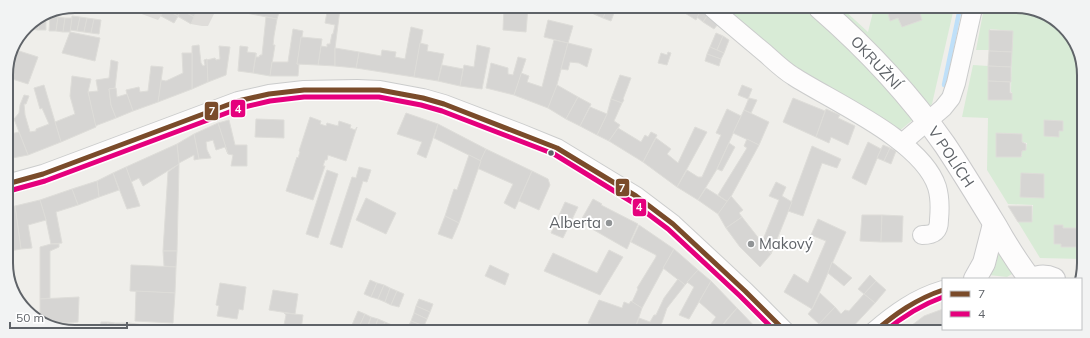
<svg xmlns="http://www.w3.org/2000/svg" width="1090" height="338" font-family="Mulish,sans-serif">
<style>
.industrial{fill:#dfddda}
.green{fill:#d8ebd6;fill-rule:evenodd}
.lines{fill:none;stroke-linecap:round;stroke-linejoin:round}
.stream{stroke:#bfe0f9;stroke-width:4.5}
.building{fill:#d6d5d3;stroke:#deddd9}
.street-casing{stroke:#cbcccc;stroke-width:20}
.secondary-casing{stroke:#cacacb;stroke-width:24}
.street{stroke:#fdfcfc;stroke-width:18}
.secondary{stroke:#fdfcfc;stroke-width:22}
.bus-1-casing{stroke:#fff;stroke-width:8}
.bus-2-casing{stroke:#fff;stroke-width:8}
.bus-1{stroke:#7a4b2a;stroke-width:5}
.bus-2{stroke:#e5007d;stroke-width:5}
.bus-dot{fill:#5f6368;stroke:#fff;stroke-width:1.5}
.poi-dot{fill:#919496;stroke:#fff;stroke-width:1.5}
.labels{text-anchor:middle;stroke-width:4;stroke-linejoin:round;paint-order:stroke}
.street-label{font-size:15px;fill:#5f6368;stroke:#fff}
.poi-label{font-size:15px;fill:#5f6368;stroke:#fff;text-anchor:end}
.rim{fill:none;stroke:#5f6368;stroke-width:2}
.line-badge{stroke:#fff;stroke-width:1.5}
.badge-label{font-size:11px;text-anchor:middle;font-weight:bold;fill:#fff}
</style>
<rect width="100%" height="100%" fill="#efeeea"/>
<polygon class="industrial" points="125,6 218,6 208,26 202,26 191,24 178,17 174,23 161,16 158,20 139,13"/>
<g class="green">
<polygon points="720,8 842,8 868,32 874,8 954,8 932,104 898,132 788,67"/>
<path d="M984,8H1033L1067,29L1083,62L1082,228H1063L1054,225V244L1062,243L1082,247V259L1040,258L1018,222H1032L1033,205L1008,204L987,170L988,118L962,117L973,65L988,66V100H1012V92H1011L1012,31L990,29L989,50H976ZM996,133L1022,134V142L1027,143L1026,149L1022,151V156L996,155Z"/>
<polygon points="999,249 1013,272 1012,274 1007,277 989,275"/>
</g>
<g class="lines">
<polyline class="stream" points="944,85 960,8"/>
</g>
<g class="building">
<polygon points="125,6 141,6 142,7 139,13"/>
<polygon points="165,6 174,6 181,10 178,16 164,9"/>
<polygon points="183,6 190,6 197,10 194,17 181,10"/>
<polygon points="247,6 269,6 280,9 277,19 246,13"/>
<polygon points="328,7 340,9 335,48 335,66 318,65 321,46 327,47 327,44 330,44 332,34 333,34 335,25 325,23"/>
<polygon points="504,7 528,7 526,32 503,30"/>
<polygon points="592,7 600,7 596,15 590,12"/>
<polygon points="600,7 608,7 603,18 596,15"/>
<polygon points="608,7 616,8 611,21 603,18"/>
<polygon points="677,8 703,8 696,20"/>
<polygon points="703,8 711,10 703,22 697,17"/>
<polygon points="900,8 920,8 920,10 919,10 922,20 902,27 898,18 890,21 888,13"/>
<polygon points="164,9 178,16 174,23 161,16"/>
<polygon points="181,10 194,17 191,24 178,16"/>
<polygon points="42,16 46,16 46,30 38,30 39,18"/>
<polygon points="72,16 80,17 77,31 70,30"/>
<polygon points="707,16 718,24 714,29 703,22"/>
<polygon points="50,17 58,17 56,31 49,31"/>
<polygon points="58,17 65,18 63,32 56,31"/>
<polygon points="80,17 87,18 84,32 77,31"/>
<polygon points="266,17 277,19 274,36 273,45 275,45 270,76 253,73 256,53 256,57 259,57 260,55 262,55"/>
<polygon points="39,18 38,30 31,29 31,23"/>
<polygon points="65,18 72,18 70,32 63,32"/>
<polygon points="87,18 94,19 91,33 84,32"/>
<polygon points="94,19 101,20 99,34 91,33"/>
<polygon points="548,20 573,26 568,43 544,37"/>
<polygon points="411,27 423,30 414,77 356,68 359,52 381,56 382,50 396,52 395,57 405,59"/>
<polygon points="293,29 303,31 297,64 299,64 298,76 270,76 272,62 288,62"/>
<polygon points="989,30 1013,31 1012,52 989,51"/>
<polygon points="70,32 100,38 95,61 62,53"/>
<polygon points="716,33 723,36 717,50 710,47"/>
<polygon points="723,36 729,40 724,53 717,50"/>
<polygon points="301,37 322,39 318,65 297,64"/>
<polygon points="554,40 568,43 555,92 548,108 514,95 521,73 529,76 527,82 542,87"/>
<polygon points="420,43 428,45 427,51 444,54 438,81 414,77"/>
<polygon points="568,43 592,49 587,67 579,63 570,62 568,70 561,69"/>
<polygon points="199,45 201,63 203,66 205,65 204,60 207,59 208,82 192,89 192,46"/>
<polygon points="477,45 490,48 482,89 460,86 464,65 474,67"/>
<polygon points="219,46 230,47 226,75 208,82 207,60 215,58 216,60 220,59"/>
<polygon points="240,46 248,47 247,52 256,53 253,73 238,71"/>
<polygon points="710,47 724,53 721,59 707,54"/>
<polygon points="335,48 359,52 356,68 335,66"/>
<polygon points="16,50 38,57 28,84 6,77 6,71"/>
<polygon points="989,51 1012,52 1011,67 988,66"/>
<polygon points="668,52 671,53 667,65 658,63 661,53 667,55"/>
<polygon points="182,53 192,53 192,89 158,102 161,80 166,81 183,73"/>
<polygon points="707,54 721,59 719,66 705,61"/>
<polygon points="518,57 526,59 514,95 486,88 491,63 508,68 508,74 513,75"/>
<polygon points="111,60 118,62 115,88 109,89 111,105 116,118 95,126 88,92 98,91 96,80 109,78"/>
<polygon points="442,65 463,69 460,86 438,81"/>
<polygon points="151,66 163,67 158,102 133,111 127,94 126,90 139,87 140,92 148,91"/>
<polygon points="988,66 1011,67 1011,82 988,81"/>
<polygon points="620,75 631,78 623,99 624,100 622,103 611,99"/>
<polygon points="72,76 91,79 88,92 96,127 61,142 55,122 75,114 70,96"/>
<polygon points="988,81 1010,82 1010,93 1012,93 1012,100 988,100"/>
<polygon points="44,85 61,142 28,155 14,119 19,113 20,105 24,95 29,96 26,104 24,104 25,115 30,132 36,131 36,129 49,124 42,108 40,109 34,88"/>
<polygon points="557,85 578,97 566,119 548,108"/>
<polygon points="742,85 752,89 748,99 738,95"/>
<polygon points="116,88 117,97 127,94 133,111 116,118 111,105 109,89"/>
<polygon points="578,97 591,104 580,126 566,119"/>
<polygon points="749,98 757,100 751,113 744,110"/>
<polygon points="793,98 825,111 816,137 783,122"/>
<polygon points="611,99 622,103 614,121 620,125 609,141 597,135 607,114"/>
<polygon points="590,107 607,114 597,135 580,126"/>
<polygon points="727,109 741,116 717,169 698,200 677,187 687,170 698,177 702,177 721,135 716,133"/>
<polygon points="826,109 840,115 838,118 855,126 848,145 831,137 829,143 816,137"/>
<polygon points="744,110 769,122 759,145 733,133"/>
<polygon points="406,113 438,124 426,158 417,154 422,142 397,134"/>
<polygon points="310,117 321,121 320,124 326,126 327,123 338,126 339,121 351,125 350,128 355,130 357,127 346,161 328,155 327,160 325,160 323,166 325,166 313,200 286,191 297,157 298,158 300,152 299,151"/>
<polygon points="256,119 284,120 284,138 255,137"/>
<polygon points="229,120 235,145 247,145 247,166 231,166 233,155 228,154 218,123"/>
<polygon points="1044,120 1063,121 1063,131 1059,131 1059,137 1044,136"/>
<polygon points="218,123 228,154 225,147 216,150 213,140 206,142 207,150 211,158 199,159 194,134"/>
<polygon points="438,124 486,149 481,161 434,138"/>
<polygon points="695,127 707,132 677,187 643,162 656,138 671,149 667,154 678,163"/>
<polygon points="618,128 641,142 645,135 648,137 651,132 657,135 643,162 609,141"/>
<polygon points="19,132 28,155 7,159 6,135"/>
<polygon points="996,133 1022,134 1022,142 1026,144 1026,150 1022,151 1021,157 996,157"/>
<polygon points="194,134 199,159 194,160 194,155 179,163 177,144"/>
<polygon points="747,139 759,145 728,202 718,195 747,148 744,146"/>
<polygon points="868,142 881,149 866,185 852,178"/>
<polygon points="729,143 735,147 722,171 717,169"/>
<polygon points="177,144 179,164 143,186 139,178 131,182 126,167"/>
<polygon points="883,145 890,148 884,161 877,158"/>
<polygon points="812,146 841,159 837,168 822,163 803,216 788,211"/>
<polygon points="890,148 896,151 891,164 884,161"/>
<polygon points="486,149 532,171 515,209 504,203 513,184 477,168"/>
<polygon points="469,155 481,161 459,223 445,216 454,189 457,190"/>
<polygon points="179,164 177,251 163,251 168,172"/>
<polygon points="126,167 140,206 127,209 113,173"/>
<polygon points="359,167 371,170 367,182 363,181 342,248 330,244 352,177 356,178"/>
<polygon points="327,170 338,174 318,238 306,234"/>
<polygon points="532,171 548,179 550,185 539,210 519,201"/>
<polygon points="113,173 119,190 99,197 97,181"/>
<polygon points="1021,173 1044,174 1044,198 1020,197"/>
<polygon points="97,181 99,197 78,205 72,189"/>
<polygon points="776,182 786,187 782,196 792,202 771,254 762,242 779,200 769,196"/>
<polygon points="706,188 728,202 718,214 698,200"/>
<polygon points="72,189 78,205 56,212 62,243 51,244 46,220 40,200"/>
<polygon points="731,196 743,210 739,213 742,217 726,228 718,214"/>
<polygon points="366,198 396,213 386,234 356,220"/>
<polygon points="593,199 602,204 601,205 638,224 627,249 580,222"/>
<polygon points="40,200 46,220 28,225 32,248 21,249 15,206"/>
<polygon points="565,202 578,207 563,238 551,233"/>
<polygon points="15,206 21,249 10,251 7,224 7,208"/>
<polygon points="1008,206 1032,206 1032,222 1018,222"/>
<polygon points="862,215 882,215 881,242 860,241"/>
<polygon points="882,215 903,216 902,242 881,242"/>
<polygon points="445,216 459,223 452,239 438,234"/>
<polygon points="742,217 771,254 760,267 740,247 726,228"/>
<polygon points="818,219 846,232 812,309 784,292 794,274 808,283 826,241 811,235"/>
<polygon points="639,225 674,249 642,308 632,302 638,289 637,288 656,257 656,255 631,242"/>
<polygon points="1054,225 1063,225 1063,228 1080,228 1080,247 1061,247 1061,244 1054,244"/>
<rect x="1080" y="228" width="2" height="19"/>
<polygon points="51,244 59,244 59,247 50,251 50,298 40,299 40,247"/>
<polygon points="674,249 698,270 685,285 663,268"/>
<polygon points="609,250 623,257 600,295 544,271 553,253 597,273"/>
<polygon points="163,251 177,251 176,267 164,266"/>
<polygon points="832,262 852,278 844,286 828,273"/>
<polygon points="131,265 176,267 175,293 130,291"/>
<polygon points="490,265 509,274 505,285 485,276"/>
<polygon points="698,270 711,281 689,319 679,315 694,287 687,282"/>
<polygon points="870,275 876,281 864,294 858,289"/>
<polygon points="678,279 685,285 667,308 659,331 634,331 639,318 650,322 654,315 656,315 664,298"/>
<polygon points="370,280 377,283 371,297 364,294"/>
<polygon points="711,281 737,308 727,319 718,331 706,331 716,317 699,302"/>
<polygon points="876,281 886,290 875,303 864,294"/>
<polygon points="220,283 246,287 243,310 239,309 237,319 217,316 219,306 216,305"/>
<polygon points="377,283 384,285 378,299 371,297"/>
<polygon points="384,285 390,288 385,302 378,299"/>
<polygon points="390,288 397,291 391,305 385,302"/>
<polygon points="273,290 298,294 295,314 269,310"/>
<polygon points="136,291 175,293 173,323 135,321"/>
<polygon points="397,291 404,294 399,307 391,305"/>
<polygon points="820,293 835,307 819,324 808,314 812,309"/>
<polygon points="864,294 875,303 849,331 826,331 819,324 835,307 841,314 845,310 849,311"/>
<polygon points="79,297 78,322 48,324 40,319 40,299"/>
<polygon points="419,299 433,304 430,312 416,306"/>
<polygon points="599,300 622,308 624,302 629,304 631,301 642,308 634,331 609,331 588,323"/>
<polygon points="416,306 430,312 427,319 414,313"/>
<polygon points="737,308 759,331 729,331 723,325"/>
<polygon points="943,309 943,329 951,329 944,332 903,332 924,316"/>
<polygon points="358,311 365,314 359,327 352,325"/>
<polygon points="284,313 303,315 301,330 283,330 286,315"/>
<polygon points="414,313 427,319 424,326 411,321"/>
<polygon points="365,314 371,317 366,330 359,327"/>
<polygon points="371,317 378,319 374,330 367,330"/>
<polygon points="378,319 385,322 381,330 374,330"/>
<polygon points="411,321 424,326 423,330 416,330 408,327"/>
<polygon points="101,322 108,322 108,330 100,330"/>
<polygon points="108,322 115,323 115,330 108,330"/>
<polygon points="385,322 392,325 390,330 381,330"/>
<rect x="115" y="323" width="7" height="7"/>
<rect x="122" y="323" width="7" height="7"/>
<polygon points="129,323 136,324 136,330 129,330"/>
<polygon points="136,324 144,325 144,330 136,330"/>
<rect x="144" y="325" width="7" height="5"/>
<rect x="151" y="325" width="7" height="5"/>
<polygon points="158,325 165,326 165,330 158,330"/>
<polygon points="352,325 359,327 358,330 350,330"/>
<rect x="165" y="326" width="7" height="4"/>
<polygon points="172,326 181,327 181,330 172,330"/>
<polygon points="968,329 983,329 984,332 969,332"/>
</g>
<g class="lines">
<g class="street-casing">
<g id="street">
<path d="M712,8C729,23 747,38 765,53C774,61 783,70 793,76C833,102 922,140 937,187C940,197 940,209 939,220C939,232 933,235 922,235"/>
<polyline points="902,143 943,108 951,98 956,83 973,8"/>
<polyline points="7,184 43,174 238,101 269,94 304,90 357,89 380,90 423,98 444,104 520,133 557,148 636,196 673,224 745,291 785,331"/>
<path d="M873,332C895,313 916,298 943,290"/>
</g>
</g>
<g class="secondary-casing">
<g id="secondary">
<path d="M820,8C867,49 910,95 945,145C963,172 980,200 997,228C1007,246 1018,263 1030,279"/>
<polyline points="975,279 984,263 994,224"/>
<path d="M1033,279C1041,275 1047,276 1054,279"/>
</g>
</g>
<use href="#street" class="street"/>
<use href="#secondary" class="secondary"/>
<g class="bus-1-casing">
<g id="bus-1">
<polyline points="7,184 43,174 238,101 269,94 304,90 380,90 423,98 444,104 557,148 636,196 673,224 745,291 785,331"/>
<path d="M874,332C895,314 916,299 943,290"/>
</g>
</g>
<g class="bus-2-casing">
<g id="bus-2">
<polyline points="9,191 45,181 240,108 270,101 304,97 379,97 421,105 442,111 554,154 632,202 668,229 740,296 775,331"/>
<path d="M884,332C902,317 921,305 943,297"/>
</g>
</g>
<use href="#bus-1" class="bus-1"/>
<use href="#bus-2" class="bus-2"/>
</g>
<circle class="bus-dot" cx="551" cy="153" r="3.5"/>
<g class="poi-dot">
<circle cx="609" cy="223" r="4"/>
<circle cx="751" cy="244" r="4"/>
</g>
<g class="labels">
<g class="street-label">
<text transform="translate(876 63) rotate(47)" y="5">OKRUŽNÍ</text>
<text transform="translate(951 157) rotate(56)" y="5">V POLÍCH</text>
</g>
<g class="poi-label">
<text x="601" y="228">Alberta</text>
<text x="759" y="249" text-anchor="start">Makový</text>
</g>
</g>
<path d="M0 0H1090V338H0ZM75 13H1015A62 62 0 0 1 1077 75V263A62 62 0 0 1 1015 325H75A62 62 0 0 1 13 263V75A62 62 0 0 1 75 13Z" fill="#f2f3f3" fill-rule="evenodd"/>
<path class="rim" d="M75 13H1015A62 62 0 0 1 1077 75V263A62 62 0 0 1 1015 325H75A62 62 0 0 1 13 263V75A62 62 0 0 1 75 13Z"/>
<g class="line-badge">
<rect x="230" y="99" width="16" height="19" rx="4" fill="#e5007d"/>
<rect x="204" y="101" width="15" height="20" rx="4" fill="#7a4b2a"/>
<rect x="615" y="178" width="15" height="19" rx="4" fill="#7a4b2a"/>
<rect x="632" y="198" width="15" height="19" rx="4" fill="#e5007d"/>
</g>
<g class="badge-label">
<text x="238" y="113">4</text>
<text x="212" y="115">7</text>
<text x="622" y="192">7</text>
<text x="639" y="211">4</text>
</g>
<rect x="942" y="278" width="140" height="52" fill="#ffffff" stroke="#bfc1c3"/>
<rect x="950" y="291" width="20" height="6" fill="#7a4b2a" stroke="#bfc1c3"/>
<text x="978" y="298" font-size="12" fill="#5f6368">7</text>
<rect x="950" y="311" width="20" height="6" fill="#e5007d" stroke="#bfc1c3"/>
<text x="978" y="318" font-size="12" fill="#5f6368">4</text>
<path d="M10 322v6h117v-6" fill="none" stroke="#5f6368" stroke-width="2"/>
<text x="16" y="322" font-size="12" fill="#5f6368" stroke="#ffffff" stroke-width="3" paint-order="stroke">50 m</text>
</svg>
